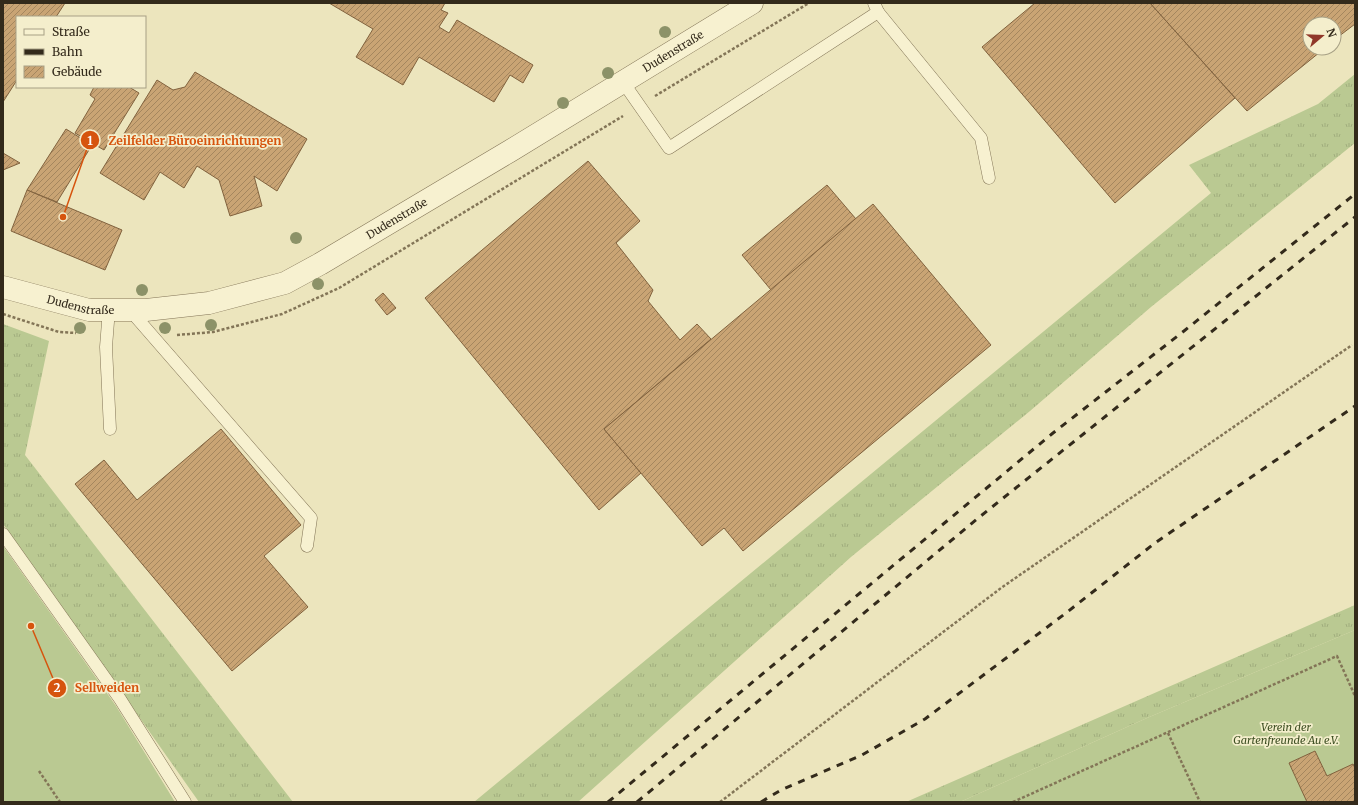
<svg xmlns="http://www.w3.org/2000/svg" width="1358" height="805" font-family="Merriweather,serif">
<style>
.grass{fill:url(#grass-tufts)}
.garden{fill:#bac992}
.building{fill:url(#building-hatch);stroke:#81623e}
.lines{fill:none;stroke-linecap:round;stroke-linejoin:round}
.service-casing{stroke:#837557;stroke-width:13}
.tertiary-casing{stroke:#837557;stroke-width:23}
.path{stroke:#837557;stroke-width:2.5;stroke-dasharray:3 2;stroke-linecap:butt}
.service{stroke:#f7f1d0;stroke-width:12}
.tertiary{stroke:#f7f1d0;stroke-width:22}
.rail{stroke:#332a1b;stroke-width:3;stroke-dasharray:7 7;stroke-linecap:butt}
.tree{fill:#8c9268}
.labels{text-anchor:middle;stroke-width:3.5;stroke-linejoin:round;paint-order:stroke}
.street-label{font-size:11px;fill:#332a1b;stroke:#f4eecc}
.park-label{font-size:11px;font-style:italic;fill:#3d4e22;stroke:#f4eecc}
.leader{fill:none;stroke:#d6540e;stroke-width:1.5}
.callout-dot{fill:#d6540e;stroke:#f4eecc;stroke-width:1.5}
.mark-label{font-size:12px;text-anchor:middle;font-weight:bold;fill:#fff}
.callout-label{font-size:12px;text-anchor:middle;font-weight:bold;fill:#d6540e;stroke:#f4eecc;stroke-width:3.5;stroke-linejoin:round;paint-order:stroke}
</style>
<defs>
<pattern id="grass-tufts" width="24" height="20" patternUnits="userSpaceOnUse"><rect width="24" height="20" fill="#bac992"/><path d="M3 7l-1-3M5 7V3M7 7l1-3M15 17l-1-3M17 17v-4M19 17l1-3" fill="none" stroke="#a0ad7d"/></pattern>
<pattern id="building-hatch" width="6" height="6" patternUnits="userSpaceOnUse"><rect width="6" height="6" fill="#c9a474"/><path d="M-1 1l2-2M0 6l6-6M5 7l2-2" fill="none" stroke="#a4865e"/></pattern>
</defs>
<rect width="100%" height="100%" fill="#ece5bd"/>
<g class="grass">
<polygon points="1355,74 1355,143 1151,307 1030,411 851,557 578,802 474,802 1211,193 1189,165 1318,104"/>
<polygon points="3,324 49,341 25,455 293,802 199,802 3,524"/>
<polygon points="1355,605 1355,630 1147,718 960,802 906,802"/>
</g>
<g class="garden">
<polygon points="3,546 116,706 175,802 3,802"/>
<polygon points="1355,630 1355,802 960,802 1147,718"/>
</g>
<g class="building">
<polygon points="3,3 65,3 56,17 17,17 17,80 3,102"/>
<polygon points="329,3 445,3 441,10 448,13 439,27 449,33 457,20 533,65 523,83 510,75 494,102 419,57 403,85 356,57 373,29"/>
<polygon points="1035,3 1150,3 1235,98 1115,203 982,47"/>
<polygon points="1150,3 1355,3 1355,24 1334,40 1334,24 1310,24 1310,48 1325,48 1247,111"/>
<polygon points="195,72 307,139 277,191 254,176 262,206 230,216 219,180 197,166 184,188 160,172 144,200 100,173 157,80 173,90 185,87"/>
<polygon points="94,87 129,87 139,93 104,150 75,133 95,99 90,95"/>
<polygon points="66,129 92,145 57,202 27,190"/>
<polygon points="3,153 20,163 3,170"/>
<polygon points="588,161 640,221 616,243 653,290 648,301 680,340 697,324 711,339 604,429 641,473 599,510 425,298"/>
<polygon points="827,185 856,219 771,290 742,255"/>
<polygon points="27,190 122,230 105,270 11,231"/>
<polygon points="873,204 991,345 743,551 724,528 702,546 604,429"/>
<polygon points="383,293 396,308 387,315 375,300"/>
<polygon points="221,429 301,525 264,556 308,607 232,671 75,484 104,460 137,500"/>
<polygon points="1315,751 1327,776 1353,764 1355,768 1355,802 1307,802 1289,763"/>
</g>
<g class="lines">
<g class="service-casing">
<g id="service">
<polyline points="878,12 981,138 989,178"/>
<polyline points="623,82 669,148 878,12 874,3"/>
<polyline points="109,309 106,347 110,429"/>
<polyline points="129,309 311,518 307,546"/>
<polyline points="3,534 120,699 185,802"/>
</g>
</g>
<g class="tertiary-casing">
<g id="tertiary">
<path id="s1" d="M3,287L89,310H146L209,303L285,283L320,264L510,151L752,3"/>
</g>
</g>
<g class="path">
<polyline points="655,96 809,3"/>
<polyline points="3,314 59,332 76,333"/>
<polyline points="177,335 213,332 282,314 339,288 623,116"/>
<polyline points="1168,733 1200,802"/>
<polyline points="39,771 60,802"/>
<polyline points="720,802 1001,588 1352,345"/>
<polyline points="1013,802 1337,656 1355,696"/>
</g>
<use href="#service" class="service"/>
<use href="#tertiary" class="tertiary"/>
<g class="rail">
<polyline points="608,802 1053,433 1184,331 1355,194"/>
<polyline points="637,802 977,519 1355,217"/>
<polyline points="761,802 781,790 862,755 925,719 1066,613 1155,543 1355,406"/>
</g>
</g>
<g class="tree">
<circle cx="665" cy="32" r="6"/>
<circle cx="608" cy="73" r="6"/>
<circle cx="563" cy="103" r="6"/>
<circle cx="296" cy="238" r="6"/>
<circle cx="318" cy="284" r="6"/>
<circle cx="142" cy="290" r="6"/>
<circle cx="211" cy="325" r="6"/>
<circle cx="80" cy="328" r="6"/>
<circle cx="165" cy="328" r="6"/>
</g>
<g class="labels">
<g class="street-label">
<text dy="4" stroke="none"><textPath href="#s1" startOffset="740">Dudenstraße</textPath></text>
<text dy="4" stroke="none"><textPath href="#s1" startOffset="417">Dudenstraße</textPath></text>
<text dy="4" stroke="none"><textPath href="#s1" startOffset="80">Dudenstraße</textPath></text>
</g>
<g class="park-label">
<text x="1286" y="731">Verein der<tspan x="1286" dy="13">Gartenfreunde Au e.V.</tspan></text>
</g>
</g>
<path class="leader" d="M63 217L90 140M31 626L57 688"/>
<g class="callout-dot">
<circle cx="63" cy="217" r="4"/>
<circle cx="31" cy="626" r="4"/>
<circle cx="90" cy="140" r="10"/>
<circle cx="57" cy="688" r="10"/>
</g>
<g class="mark-label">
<text x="90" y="145">1</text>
<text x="57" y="692">2</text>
</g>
<g class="callout-label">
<text x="195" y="145">Zeilfelder Büroeinrichtungen</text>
<text x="107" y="692">Sellweiden</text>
</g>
<rect width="1358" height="805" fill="none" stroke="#332a1b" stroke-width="8"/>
<rect x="16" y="16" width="130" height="72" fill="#f4eecc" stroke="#a7a085"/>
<rect x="24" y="29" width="20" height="6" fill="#f7f1d0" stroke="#a7a085"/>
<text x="52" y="36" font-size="12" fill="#332a1b">Straße</text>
<rect x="24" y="49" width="20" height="6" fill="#332a1b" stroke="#a7a085"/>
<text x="52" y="56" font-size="12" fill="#332a1b">Bahn</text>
<rect x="24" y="66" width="20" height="12" fill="url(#building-hatch)" stroke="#a7a085"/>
<text x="52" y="76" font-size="12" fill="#332a1b">Gebäude</text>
<g transform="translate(1322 36) rotate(71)"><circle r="19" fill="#f4eecc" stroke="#a7a085"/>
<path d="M0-3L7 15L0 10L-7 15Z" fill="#903729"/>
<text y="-6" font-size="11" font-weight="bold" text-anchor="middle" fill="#332a1b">N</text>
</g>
</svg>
